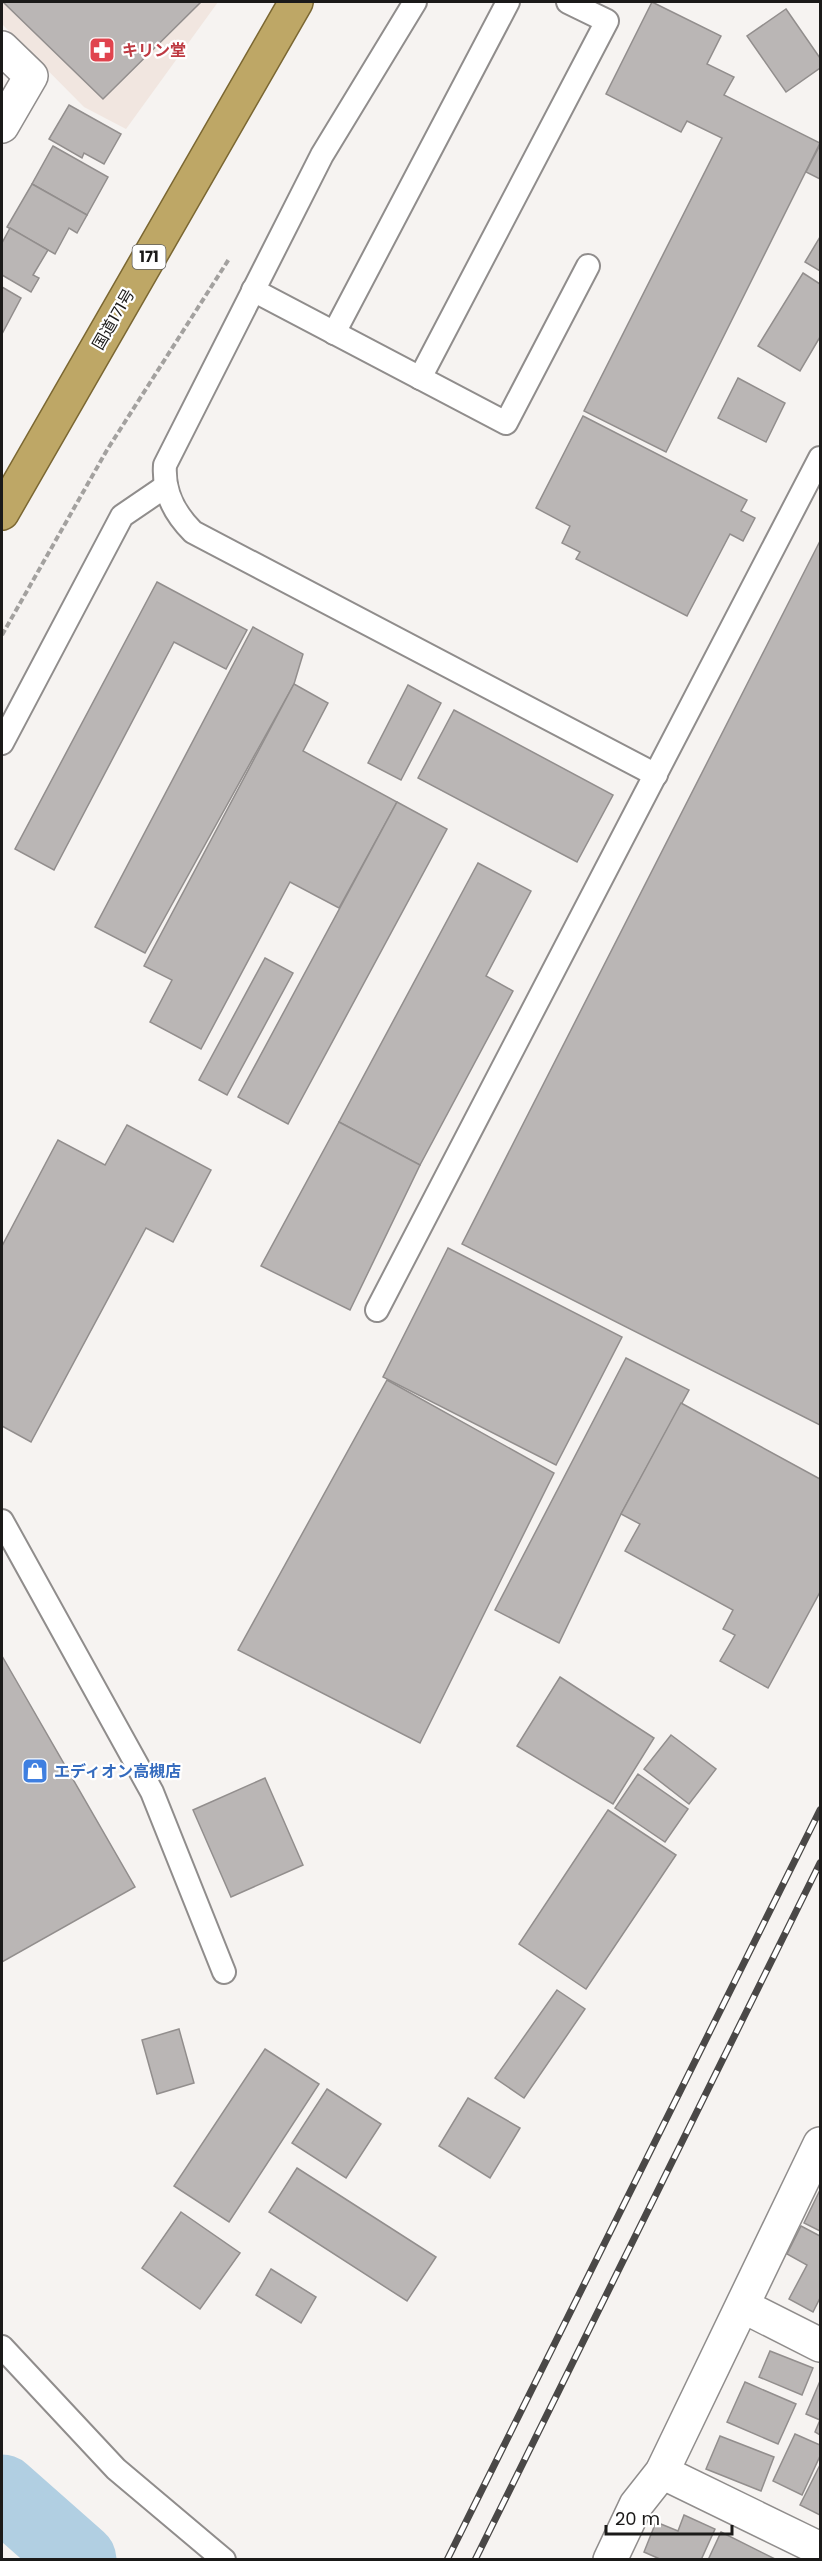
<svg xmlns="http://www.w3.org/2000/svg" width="822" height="2561" font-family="Poppins,'Noto Sans JP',sans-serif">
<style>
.built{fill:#f1e6e0}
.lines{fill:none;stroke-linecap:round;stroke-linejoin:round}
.river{stroke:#b1cfe2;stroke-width:75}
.building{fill:#bab6b5;stroke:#928e8d;stroke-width:1.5}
.service-casing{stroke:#908d8c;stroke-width:26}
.minor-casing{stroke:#908d8c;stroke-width:36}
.trunk-casing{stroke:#7b6732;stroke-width:36}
.path{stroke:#a3a19f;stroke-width:4;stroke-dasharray:6 3;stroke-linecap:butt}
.service{stroke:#fff;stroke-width:22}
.minor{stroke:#fff;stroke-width:33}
.trunk{stroke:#bea766;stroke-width:33}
.rail-casing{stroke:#4a4847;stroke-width:7}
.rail{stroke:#fff;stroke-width:4.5;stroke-dasharray:14;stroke-linecap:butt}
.labels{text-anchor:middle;stroke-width:4.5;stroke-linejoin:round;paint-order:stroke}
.shield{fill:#fff;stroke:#5f5f5e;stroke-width:1.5}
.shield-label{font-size:15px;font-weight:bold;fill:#1b1a19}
.health-label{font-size:16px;font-weight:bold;fill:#be3a42;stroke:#fff;text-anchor:start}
.street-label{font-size:16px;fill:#1b1a19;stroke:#fff}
.shop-label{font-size:16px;font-weight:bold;fill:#366cbe;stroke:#fff;text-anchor:start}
</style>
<rect width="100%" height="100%" fill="#f6f3f1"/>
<polygon class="built" points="2,2 218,2 126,129 84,107 2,24"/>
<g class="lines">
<polyline class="river" points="2,2492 79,2560"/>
</g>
<g class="building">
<polygon points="3,2 201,2 103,99"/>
<polygon points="652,2 721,36 707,64 734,77 724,95 820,143 666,452 584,411 722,138 687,121 681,132 606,94"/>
<polygon points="786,9 820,58 820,68 786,92 747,36"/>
<polygon points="69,105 121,134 104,164 84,153 82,158 49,139"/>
<polygon points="820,145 820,179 806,172"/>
<polygon points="53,146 108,177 87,215 32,184"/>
<polygon points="32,184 87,215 77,233 69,228 55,254 7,227"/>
<polygon points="10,228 48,250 33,275 39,278 31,292 2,275 2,243"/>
<polygon points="820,237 820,271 805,262"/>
<polygon points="803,273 820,284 820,337 800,371 758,346"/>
<polygon points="2,287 21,298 2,334"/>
<polygon points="738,378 785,403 766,442 718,418"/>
<polygon points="583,416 747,500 741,511 755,518 743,541 730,534 687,616 576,559 580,552 562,543 570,526 536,508"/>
<polygon points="820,541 820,1425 462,1244"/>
<polygon points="157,582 247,630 226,669 174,642 54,870 15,849"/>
<polygon points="253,627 303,654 294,684 145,953 95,927"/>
<polygon points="294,684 328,703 303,751 397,802 339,908 290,882 201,1049 150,1022 172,980 144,966"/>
<polygon points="408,685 441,703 401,780 368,763"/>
<polygon points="454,710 613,795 577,862 418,778"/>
<polygon points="397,802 447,829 288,1124 238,1097"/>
<polygon points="478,863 531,891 486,976 513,991 420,1165 339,1122"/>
<polygon points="265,958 293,973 227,1095 199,1080"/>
<polygon points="339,1122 420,1165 350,1310 261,1266"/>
<polygon points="127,1125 211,1170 173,1242 146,1228 31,1442 2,1426 2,1246 58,1140 105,1165"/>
<polygon points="448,1248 622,1337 556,1465 383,1377"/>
<polygon points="626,1358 689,1390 621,1514 559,1643 495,1610"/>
<polygon points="387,1380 554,1473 420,1743 238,1650"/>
<polygon points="681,1403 820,1479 820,1592 768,1688 720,1661 735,1635 723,1629 733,1610 625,1551 640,1524 621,1514"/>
<polygon points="2,1656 135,1887 2,1962"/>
<polygon points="560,1677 654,1738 613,1804 517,1746"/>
<polygon points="671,1735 716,1769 689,1804 644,1769"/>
<polygon points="638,1774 688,1809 665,1842 615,1808"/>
<polygon points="265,1778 303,1865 231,1897 193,1810"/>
<polygon points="608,1810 676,1855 586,1989 519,1944"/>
<polygon points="557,1990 585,2009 524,2098 495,2078"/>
<polygon points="179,2029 194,2083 157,2094 142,2040"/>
<polygon points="265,2049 319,2084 229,2222 174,2186"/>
<polygon points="327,2089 381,2124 346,2178 292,2143"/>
<polygon points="468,2098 520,2128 490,2178 439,2146"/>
<polygon points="297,2168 436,2257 407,2301 269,2212"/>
<polygon points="819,2192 820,2193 820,2231 804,2223"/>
<polygon points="181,2212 240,2253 200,2309 142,2268"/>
<polygon points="801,2226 820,2236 820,2298 813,2312 789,2299 807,2265 787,2254"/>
<polygon points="271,2269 316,2297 301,2323 256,2295"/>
<polygon points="770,2351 813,2368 802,2395 759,2377"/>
<polygon points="820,2381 820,2435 815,2432 820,2420 806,2414"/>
<polygon points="745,2382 796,2404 778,2444 727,2422"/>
<polygon points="795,2434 820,2445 820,2456 802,2495 773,2481"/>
<polygon points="720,2436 774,2457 761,2491 706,2469"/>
<polygon points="820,2465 820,2515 800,2505"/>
<polygon points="684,2515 715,2529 701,2560 662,2560 644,2552 656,2522 678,2531"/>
<polygon points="721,2532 777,2560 708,2560"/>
</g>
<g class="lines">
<g class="service-casing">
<g id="service">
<path d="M415,2L322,155L165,465C163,492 174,513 193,532L656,775"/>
<polyline points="253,290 506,423 588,266"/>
<polyline points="334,333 508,2"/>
<polyline points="420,378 607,21 568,2"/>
<polyline points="2,743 122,516 166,486"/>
<polyline points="377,1310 820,458"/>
<polyline points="2,1521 152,1792 224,1972"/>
<polyline points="2,2347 116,2469 224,2560"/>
</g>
</g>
<g class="minor-casing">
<g id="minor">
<polyline points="2,48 31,76 2,126"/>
<polyline points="743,2306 820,2345"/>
<polyline points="662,2472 820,2549"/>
<polyline points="610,2560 636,2505 662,2472 820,2144"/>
</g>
</g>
<g class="trunk-casing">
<polyline id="trunk" points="2,513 296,2"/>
</g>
<polyline class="path" points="2,635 107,450 229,259"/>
<use href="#service" class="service"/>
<use href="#minor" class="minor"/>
<use href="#trunk" class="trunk"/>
<g class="rail-casing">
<g id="rail">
<polyline points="447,2560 820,1810"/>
<polyline points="475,2560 820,1863"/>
</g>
</g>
<use href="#rail" class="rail"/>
</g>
<defs>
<g id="pharmacy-square" transform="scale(1.35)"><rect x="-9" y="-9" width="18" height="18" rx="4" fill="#e0444e" stroke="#fff"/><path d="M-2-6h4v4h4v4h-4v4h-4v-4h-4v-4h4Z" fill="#fff"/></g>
<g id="shop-square" transform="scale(1.35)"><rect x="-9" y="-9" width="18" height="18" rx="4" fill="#3f7fe0" stroke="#fff"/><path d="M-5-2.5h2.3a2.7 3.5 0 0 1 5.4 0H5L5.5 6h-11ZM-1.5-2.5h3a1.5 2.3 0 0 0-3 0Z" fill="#fff"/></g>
</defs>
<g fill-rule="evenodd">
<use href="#pharmacy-square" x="102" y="50"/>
<use href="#shop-square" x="35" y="1771"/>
</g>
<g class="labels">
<rect class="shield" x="132.5" y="245" width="33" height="24" rx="4.5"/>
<g class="shield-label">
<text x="149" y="262">171</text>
</g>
<g class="health-label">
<text x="122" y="56">キリン堂</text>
</g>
<g class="street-label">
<text transform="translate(113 319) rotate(-60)" y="6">国道171号</text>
</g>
<g class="shop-label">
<text x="54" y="1777">エディオン高槻店</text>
</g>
</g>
<rect width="822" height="2561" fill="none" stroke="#1b1a19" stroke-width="6"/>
<path d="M606 2525v9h126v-9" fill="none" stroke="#1b1a19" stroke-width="3"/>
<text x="615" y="2525" font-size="18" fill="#1b1a19" stroke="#ffffff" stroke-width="4.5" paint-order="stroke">20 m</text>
</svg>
